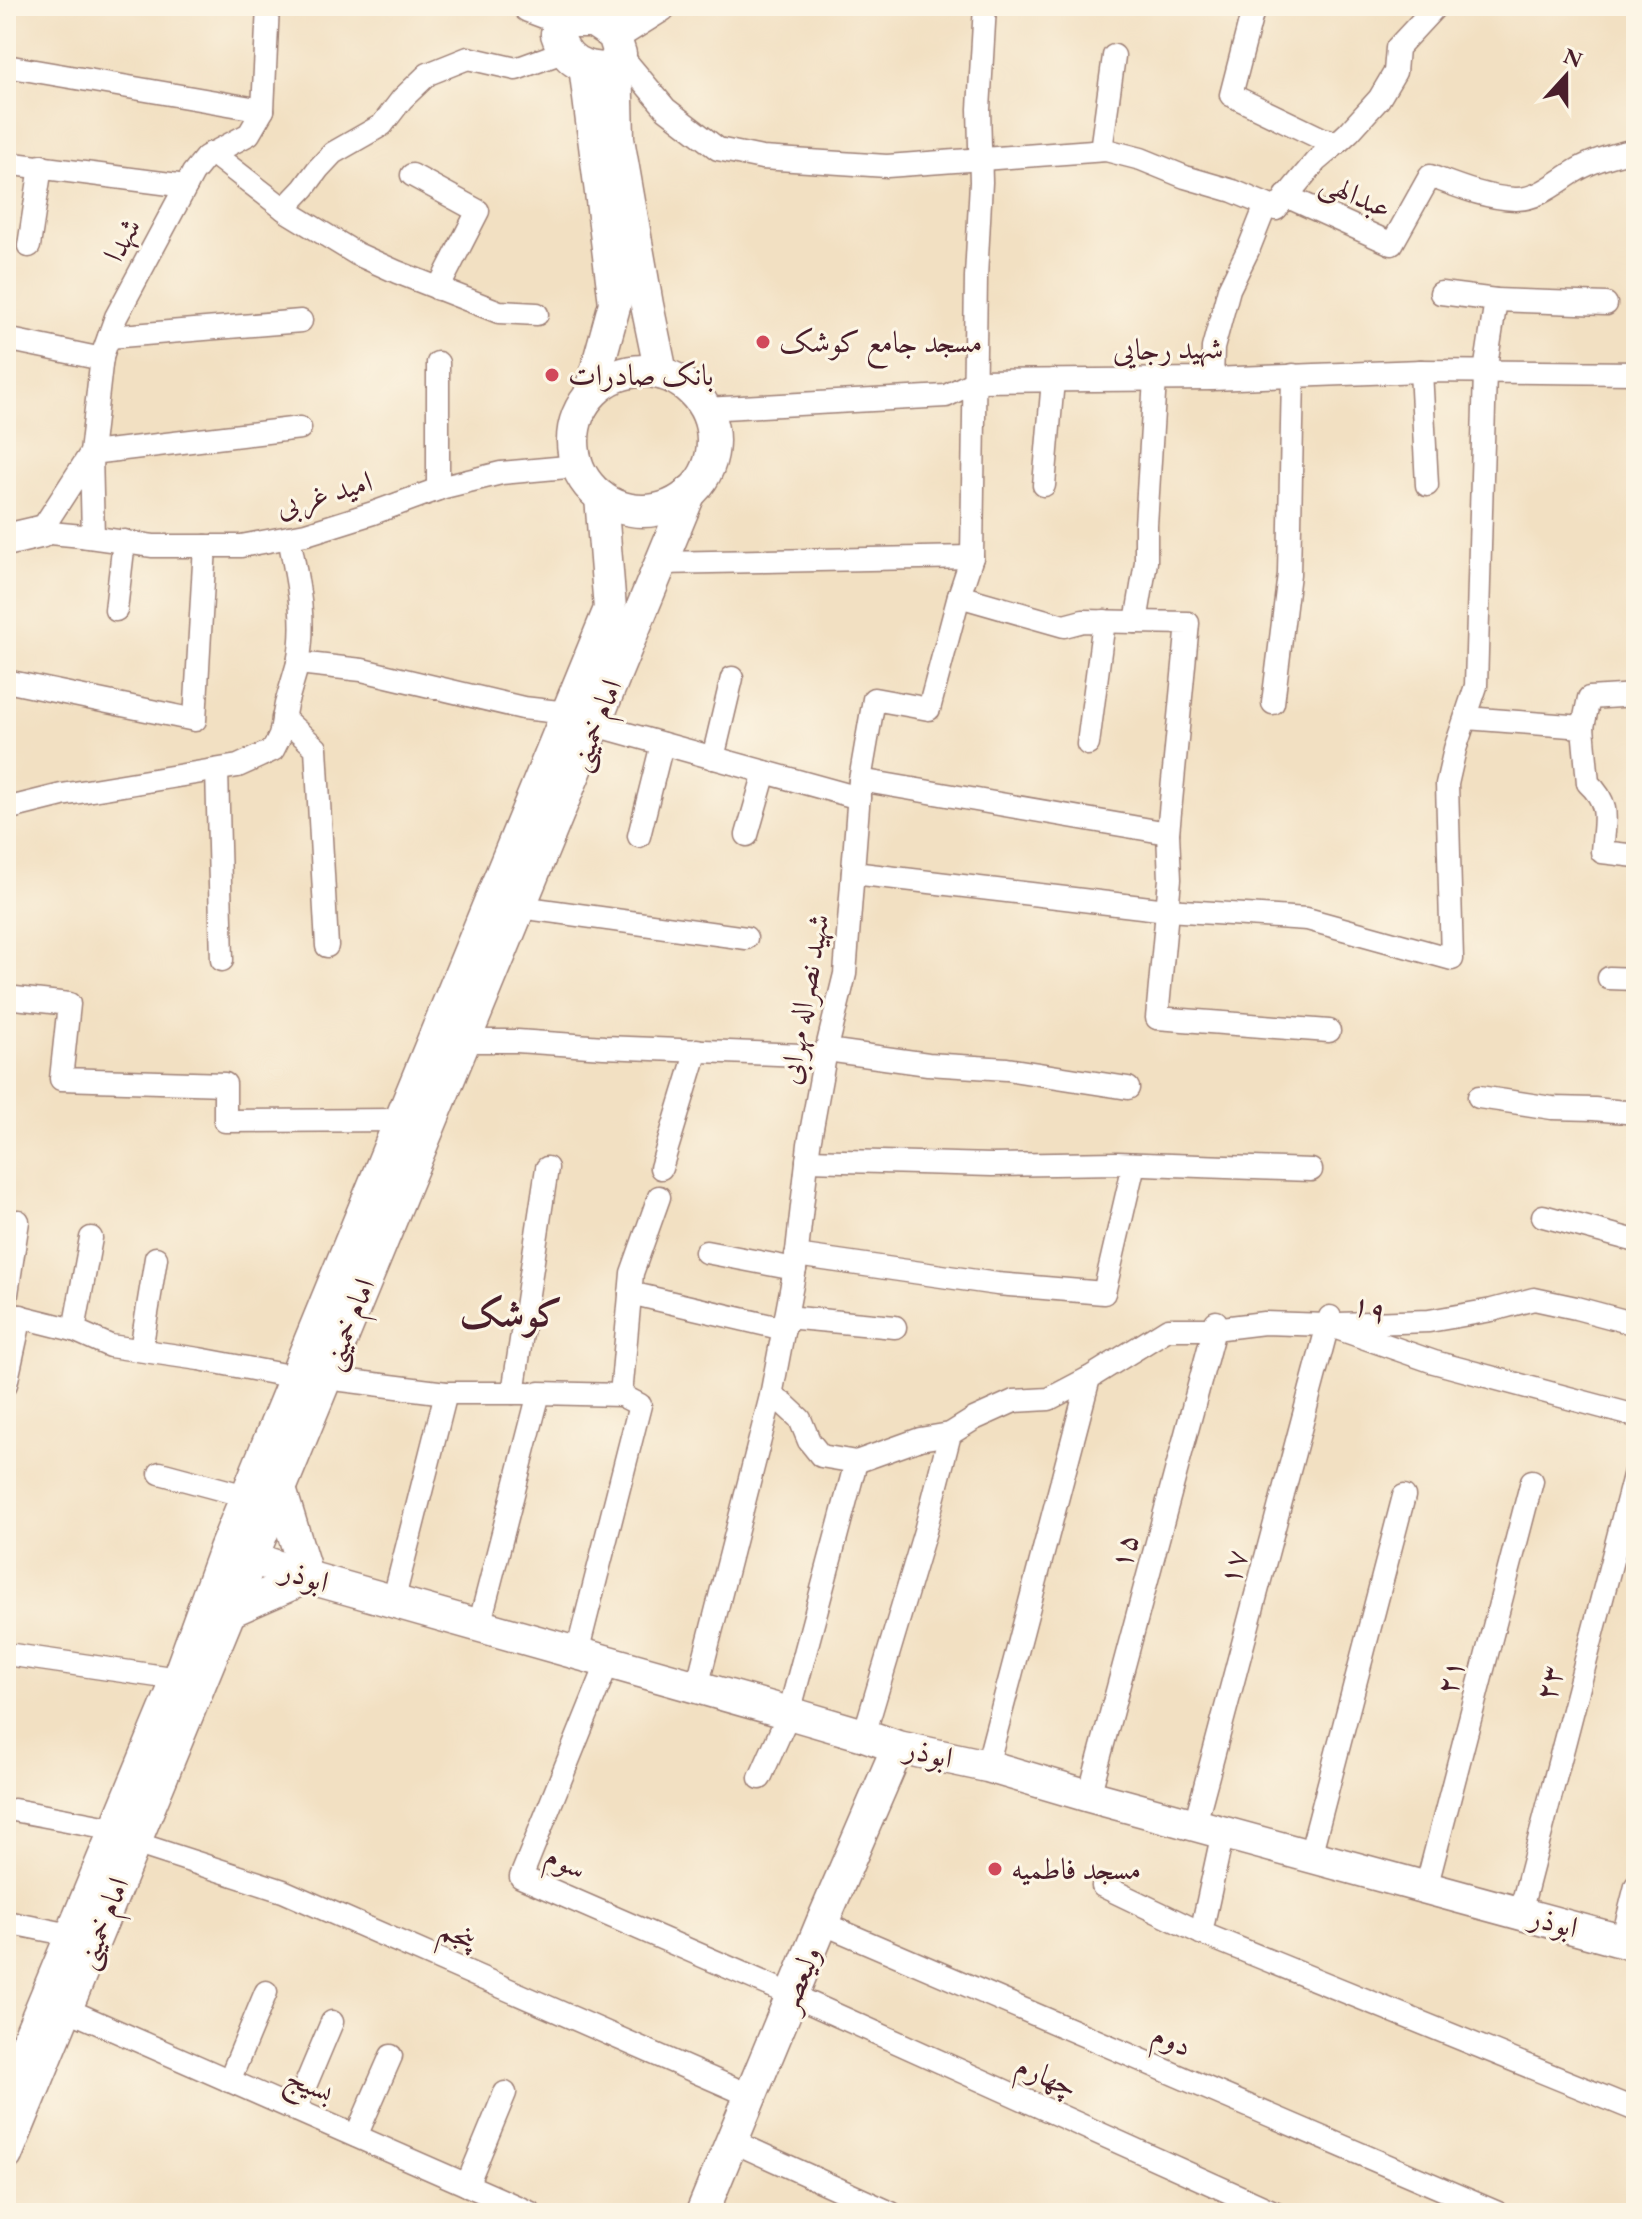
<svg xmlns="http://www.w3.org/2000/svg" width="1642" height="2219" font-family="'EB Garamond',Amiri,serif">
<style>
.lines{fill:none;stroke-linecap:round;stroke-linejoin:round}
.street-casing{stroke:#9e8076;stroke-width:25}
.secondary-casing{stroke:#9e8076;stroke-width:35}
.street{stroke:#fff;stroke-width:22}
.secondary{stroke:#fff;stroke-width:32}
.poi-dot{fill:#d1495b;stroke:#fcf5e5;stroke-width:3}
.labels{text-anchor:middle;stroke-width:6;stroke-linejoin:round;paint-order:stroke}
.street-label{font-size:30px;fill:#4a1f2b;stroke:#fcf5e5}
.poi-label{font-size:30px;fill:#4a1f2b;stroke:#fcf5e5;text-anchor:start}
.district-label{font-size:38px;font-weight:bold;fill:#4a1f2b;stroke:#fcf5e5}
</style>
<rect width="100%" height="100%" fill="#fcf5e5"/>
<filter id="ink" filterUnits="userSpaceOnUse"><feTurbulence type="fractalNoise" baseFrequency=".0125" numOctaves="2"/><feDisplacementMap in="SourceGraphic" scale="16" xChannelSelector="R" yChannelSelector="G"/><feConvolveMatrix kernelMatrix="1 2 1 2 8 2 1 2 1" color-interpolation-filters="sRGB"/></filter>
<filter id="wash" filterUnits="userSpaceOnUse"><feTurbulence type="fractalNoise" baseFrequency=".006" numOctaves="4" result="noise"/><feDisplacementMap in="SourceGraphic" scale="32" xChannelSelector="R" yChannelSelector="G"/><feGaussianBlur stdDeviation="1.8" result="paint"/><feColorMatrix in="noise" values="0 0 0 0 0 0 0 0 0 0 0 0 0 0 0 0 0 1.4 0 .05"/><feComposite in="paint" operator="in"/></filter>
<g filter="url(#wash)">
<rect width="100%" height="100%" fill="#f2e0c2"/>
</g>
<g filter="url(#ink)">
<g class="lines">
<g class="street-casing">
<g id="street">
<polyline points="1254,6 1231,95 1335,145 1349,132 1379,99 1395,72 1397,48 1436,6"/>
<polyline points="620,54 666,109 718,149 762,158 887,166 1106,150 1141,159 1185,177 1233,191 1276,209 1316,161 1335,145 1328,140"/>
<polyline points="6,66 263,110"/>
<polyline points="1101,150 1114,56"/>
<polyline points="212,153 288,212 357,254 397,272 499,312 537,314"/>
<polyline points="6,163 186,186"/>
<polyline points="412,175 478,211 438,289"/>
<path d="M1286,196L1392,244L1430,176C1457,186 1486,198 1515,199C1538,200 1558,181 1577,170C1594,160 1616,154 1636,150"/>
<polyline points="284,209 304,188 318,169 333,153 382,125 402,99 428,74 468,58 516,69 563,52"/>
<polyline points="29,246 41,166"/>
<polyline points="1496,300 1606,304"/>
<polyline points="109,337 301,321"/>
<polyline points="6,339 102,359"/>
<polyline points="438,363 438,489"/>
<polyline points="1421,371 1427,485"/>
<polyline points="1212,379 1213,348 1229,289 1249,248 1266,205"/>
<polyline points="705,409 946,396 976,381 1212,379 1421,371 1636,373"/>
<polyline points="91,453 40,532 93,537 91,453 102,356 116,317 193,173 206,157 249,134 263,110 268,6"/>
<polyline points="91,453 300,428"/>
<polyline points="1044,485 1053,380"/>
<polyline points="82,536 153,546 241,546 306,534 373,513 444,487 501,473 578,466"/>
<path d="M289,537C297,580 307,619 298,663L362,670L523,708L568,713"/>
<polyline points="662,563 972,557"/>
<polyline points="959,596 1064,626 1083,621 1188,623 1168,833 1170,879 1157,1018 1329,1031"/>
<polyline points="116,610 124,541"/>
<polyline points="1136,622 1146,562 1146,525 1155,379"/>
<polyline points="6,681 195,720 205,546"/>
<polyline points="1273,703 1289,574 1293,375"/>
<polyline points="283,718 316,748 327,946"/>
<path d="M1466,718L1583,727L1588,783C1612,805 1604,822 1602,852L1636,856"/>
<polyline points="595,725 859,798"/>
<polyline points="1583,727 1589,698 1636,695"/>
<polyline points="1088,744 1104,621"/>
<polyline points="713,758 732,678"/>
<polyline points="217,770 222,960"/>
<polyline points="860,780 1168,833"/>
<polyline points="6,809 62,795 238,766 273,750 280,736 286,704 298,663"/>
<polyline points="747,835 765,772"/>
<polyline points="639,836 662,744"/>
<polyline points="853,873 1167,910 1307,919 1452,959 1447,784 1455,749 1476,686 1485,372 1496,300 1441,293"/>
<polyline points="520,907 746,938"/>
<polyline points="1609,978 1636,979"/>
<polyline points="6,997 69,1004 61,1079 225,1084 225,1121 400,1120"/>
<polyline points="465,1041 517,1041 604,1047 825,1056"/>
<polyline points="827,1050 928,1064 1007,1069 1128,1088"/>
<polyline points="1479,1097 1552,1108 1594,1109 1636,1113"/>
<polyline points="807,1160 992,1165 1117,1163 1311,1170"/>
<polyline points="661,1168 697,1050"/>
<polyline points="1543,1216 1636,1241"/>
<polyline points="706,1252 795,1269"/>
<polyline points="796,1255 997,1284 1104,1293 1134,1164"/>
<polyline points="630,1293 784,1329"/>
<polyline points="6,1300 18,1221"/>
<polyline points="6,1313 74,1330 110,1346 199,1359 295,1377"/>
<polyline points="786,1317 895,1327"/>
<polyline points="1339,1324 1429,1321 1492,1310 1534,1299 1576,1308 1636,1324"/>
<polyline points="74,1330 91,1238"/>
<polyline points="141,1350 156,1258"/>
<polyline points="326,1378 446,1393 528,1393"/>
<polyline points="6,1384 21,1316"/>
<polyline points="513,1393 547,1168"/>
<polyline points="771,1396 784,1404 800,1419 809,1441 821,1456 856,1462 920,1439 950,1434 974,1419 1014,1401 1049,1399 1089,1378 1168,1329 1214,1329 1264,1323 1328,1325 1434,1362 1636,1416"/>
<polyline points="160,1473 246,1496"/>
<polyline points="393,1602 446,1393"/>
<polyline points="479,1626 539,1393 621,1395 632,1273 659,1197"/>
<polyline points="577,1653 640,1405 621,1395"/>
<polyline points="6,1654 178,1679"/>
<polyline points="608,1662 521,1877 792,1995 1276,2213"/>
<polyline points="697,1687 771,1396 795,1269 809,1144 825,1056 845,974 860,780 874,699 929,709 959,596 972,557 976,277 981,182 979,109 985,6"/>
<polyline points="864,1735 925,1531 950,1434"/>
<polyline points="987,1766 1089,1378"/>
<polyline points="760,1778 789,1713 856,1462"/>
<polyline points="1089,1796 1216,1322"/>
<polyline points="14,1810 115,1829"/>
<polyline points="1195,1824 1330,1317"/>
<polyline points="135,1843 283,1891 751,2096"/>
<polyline points="1310,1856 1404,1496"/>
<polyline points="1103,1886 1201,1933 1636,2110"/>
<polyline points="1426,1888 1532,1481"/>
<polyline points="1520,1913 1636,1468"/>
<polyline points="6,1922 71,1935"/>
<polyline points="822,1923 1498,2213"/>
<polyline points="1201,1933 1223,1832"/>
<polyline points="1622,1941 1636,1886"/>
<polyline points="66,2009 531,2213"/>
<polyline points="229,2081 266,1992"/>
<polyline points="295,2110 332,2022"/>
<polyline points="356,2136 391,2056"/>
<polyline points="732,2141 891,2213"/>
<polyline points="467,2185 505,2093"/>
</g>
</g>
<g class="secondary-casing">
<g id="secondary">
<polyline points="529,6 569,21"/>
<path d="M569,21H593L614,35L620,54L610,69C582,69 566,62 557,34Z"/>
<polyline points="614,35 660,6"/>
<polyline points="616,60 618,139 647,305 661,373"/>
<polyline points="585,66 615,303 590,394"/>
<circle cx="643" cy="441" r="70"/>
<polyline points="6,540 40,532"/>
<polyline points="234,1552 307,1577 789,1713 864,1735 898,1747 987,1766 1089,1796 1636,1945"/>
<polyline points="230,1611 307,1577 280,1489"/>
<polyline points="6,2093 178,1679 225,1549 610,609 601,497"/>
<polyline points="6,2155 690,492"/>
<polyline points="702,2213 822,1923 898,1747"/>
</g>
</g>
<use href="#street" class="street"/>
<use href="#secondary" class="secondary"/>
</g>
</g>
<g class="poi-dot">
<circle cx="763" cy="342" r="8"/>
<circle cx="552" cy="375" r="8"/>
<circle cx="995" cy="1869" r="8"/>
</g>
<g class="labels">
<g class="street-label">
<text transform="translate(1356 195) rotate(24)" y="10">عبدالهی</text>
<text transform="translate(122 240) rotate(-62)" y="10">شهدا</text>
<text transform="translate(1168 349) rotate(-1)" y="10">شهید رجایی</text>
<text transform="translate(324 494) rotate(-16)" y="10">امید غربی</text>
<text transform="translate(595 725) rotate(-68)" y="10">امام خمینی</text>
<text transform="translate(804 999) rotate(-80)" y="10">شهید نصراله مهرابی</text>
<text transform="translate(1370 1308) rotate(19)" y="10">۱۹</text>
<text transform="translate(348 1324) rotate(-68)" y="10">امام خمینی</text>
<text transform="translate(1124 1551) rotate(-75)" y="10">۱۵</text>
<text transform="translate(1233 1567) rotate(-75)" y="10">۱۷</text>
<text transform="translate(305 1576) rotate(17)" y="10">ابوذر</text>
<text transform="translate(1450 1677) rotate(-75)" y="10">۲۱</text>
<text transform="translate(1549 1683) rotate(-75)" y="10">۲۳</text>
<text transform="translate(929 1753) rotate(13)" y="10">ابوذر</text>
<text transform="translate(566 1862) rotate(26)" y="10">سوم</text>
<text transform="translate(1554 1922) rotate(15)" y="10">ابوذر</text>
<text transform="translate(102 1923) rotate(-68)" y="10">امام خمینی</text>
<text transform="translate(458 1934) rotate(24)" y="10">پنجم</text>
<text transform="translate(799 1979) rotate(-68)" y="10">ولیعصر</text>
<text transform="translate(1172 2040) rotate(23)" y="10">دوم</text>
<text transform="translate(1047 2076) rotate(24)" y="10">چهارم</text>
<text transform="translate(310 2084) rotate(24)" y="10">بسیج</text>
</g>
<g class="poi-label">
<text x="779" y="352">مسجد جامع کوشک</text>
<text x="568" y="385">بانک صادرات</text>
<text x="1011" y="1879">مسجد فاطمیه</text>
</g>
<g class="district-label">
<text x="511" y="1326">کوشک</text>
</g>
</g>
<rect width="1642" height="2219" fill="none" stroke="#fcf5e5" stroke-width="32"/>
<g transform="translate(1566 76) rotate(21)" stroke="#fcf5e5" stroke-width="6" paint-order="stroke">
<path d="M0-6L14 30L0 20L-14 30Z" fill="#4a1f2b"/>
<text y="-12" font-size="22" font-weight="bold" text-anchor="middle" fill="#4a1f2b">N</text>
</g>
</svg>
